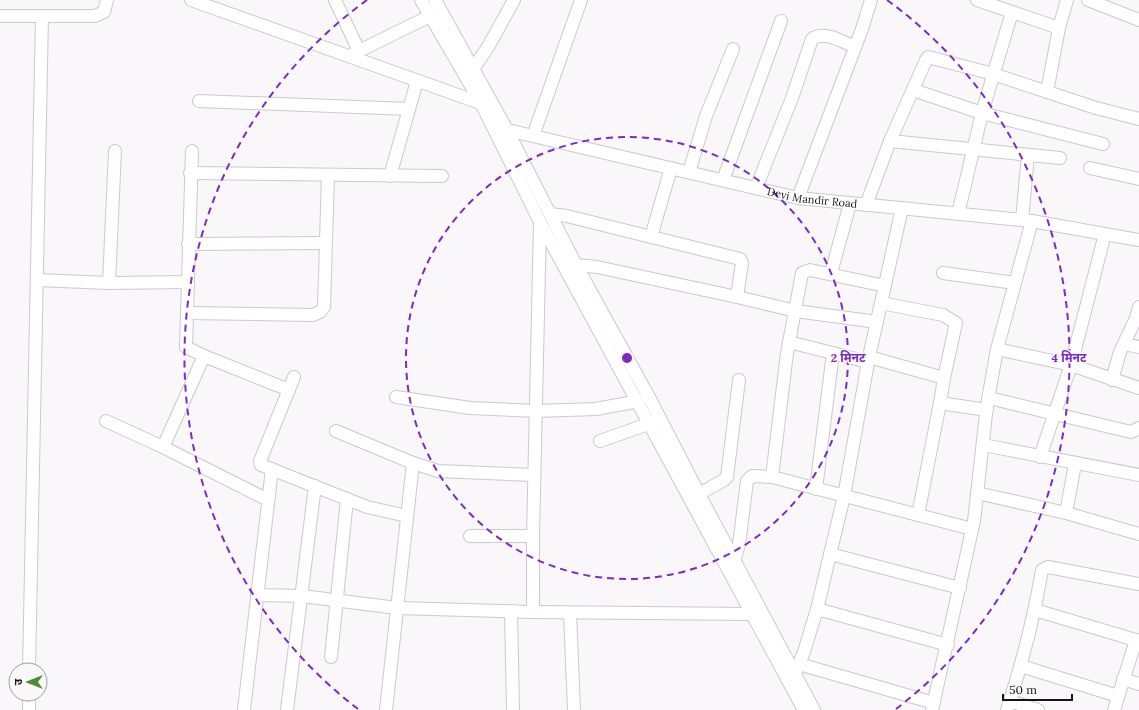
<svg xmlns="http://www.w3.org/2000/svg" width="1139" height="710" font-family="Lora,'Noto Sans Devanagari',serif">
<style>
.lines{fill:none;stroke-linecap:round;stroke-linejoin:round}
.minor-casing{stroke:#cbc9cc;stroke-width:14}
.minor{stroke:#fff;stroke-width:12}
.ring{fill:none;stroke:#7b2cbf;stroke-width:2;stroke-dasharray:7 5}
.labels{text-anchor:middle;stroke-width:3;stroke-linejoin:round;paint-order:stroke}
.street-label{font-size:11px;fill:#161516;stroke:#f9f7fa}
.centre{fill:#7b2cbf;stroke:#f9f7fa;stroke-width:2}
.ring-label{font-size:12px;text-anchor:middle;font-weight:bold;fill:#7b2cbf;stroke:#f9f7fa;stroke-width:3;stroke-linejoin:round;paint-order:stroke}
</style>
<rect width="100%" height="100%" fill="#f9f7fa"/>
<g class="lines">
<g class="minor-casing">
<g id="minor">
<polyline points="191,0 483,104"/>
<polyline points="335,0 359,51 352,55"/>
<polyline points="421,0 481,103 540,222 804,710"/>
<polyline points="435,0 507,130 576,265 650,399 699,494 814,710"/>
<polyline points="977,0 1059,28"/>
<polyline points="1088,0 1139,20"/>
<polyline points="0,16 95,16 104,12 107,0"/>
<polyline points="359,51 430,16"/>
<polyline points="473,69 488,47 514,0"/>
<polyline points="913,90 982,113 1103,144"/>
<polyline points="1047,92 1059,28 1067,0"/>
<polyline points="199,101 409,109"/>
<path id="s1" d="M503,129L798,198L1032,221L1139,240"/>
<polyline points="533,136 581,0"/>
<polyline points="890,141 1060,158"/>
<polyline points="192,151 186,347 204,356 289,390"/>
<polyline points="1090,168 1139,179"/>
<polyline points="689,172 706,116 733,49"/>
<polyline points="190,173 442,176"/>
<polyline points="390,176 417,81"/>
<polyline points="723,180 781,21"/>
<path d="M756,188L792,98L812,39C824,30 843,42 855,47"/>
<polyline points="798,198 862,29 871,0"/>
<polyline points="866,205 890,141 926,60 928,57 993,74 1096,108 1139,119"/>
<polyline points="550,214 567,216 740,259 742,263 737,297"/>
<polyline points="958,214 982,113 1012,12"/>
<polyline points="1022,220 1028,155"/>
<polyline points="651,237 671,168"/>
<polyline points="188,244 325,243"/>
<polyline points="576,265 597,267 737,297 796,311 877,322"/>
<polyline points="831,273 850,204"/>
<polyline points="943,273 1015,283"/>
<polyline points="37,280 109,283 188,282"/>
<polyline points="109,283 115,151"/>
<polyline points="881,303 943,315 956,323 944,378"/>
<polyline points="187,313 313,315 320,312 324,307 328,175"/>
<polyline points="789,342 868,362"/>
<polyline points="1124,344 1139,347"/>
<polyline points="997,349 1071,365 1139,388"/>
<polyline points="869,357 944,378 940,403 987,410"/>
<polyline points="294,377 260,461 261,465 367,507 407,516"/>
<polyline points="1112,380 1120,352 1136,318 1139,307"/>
<polyline points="396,397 470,408 536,411 596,409 639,401"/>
<polyline points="989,398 1131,432 1139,428"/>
<polyline points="106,421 163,447 268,500"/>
<polyline points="336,431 413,463 438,471 534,475"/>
<polyline points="600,441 657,421"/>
<polyline points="983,445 1139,475"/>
<polyline points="163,447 204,356"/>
<polyline points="1040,457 1071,365 1105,234"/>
<polyline points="772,477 787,353 802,273 810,270 885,286"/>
<polyline points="816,489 833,353"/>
<polyline points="977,493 1066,513 1139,534"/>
<polyline points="699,494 724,480 727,477 739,380"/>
<polyline points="1066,513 1075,464"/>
<polyline points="918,515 940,403"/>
<polyline points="470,536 533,536"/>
<polyline points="830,554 960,588"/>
<polyline points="733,564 739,545 747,481 752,476 772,477 972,529"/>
<polyline points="257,595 302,596 397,608 533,612 752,614"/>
<polyline points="817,609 948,645"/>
<polyline points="1035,610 1139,641"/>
<polyline points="511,611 513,710"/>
<polyline points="533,612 533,536 540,224"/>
<polyline points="570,613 574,710"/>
<polyline points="331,657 347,499"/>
<polyline points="799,664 934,703"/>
<polyline points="1021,666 1118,696"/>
<polyline points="29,670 42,16"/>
<polyline points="795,673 804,652 817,609 844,496 869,357 902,208"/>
<polyline points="1123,679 1139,684"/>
<polyline points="1010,701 1038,710"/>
<polyline points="29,710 29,694"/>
<polyline points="244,710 272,469"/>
<polyline points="287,710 315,486"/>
<polyline points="386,710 413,463"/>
<polyline points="932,710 974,521 987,405 997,349 1032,221"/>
<path d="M1007,710C1022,664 1034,617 1042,570L1048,567L1139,584"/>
<polyline points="1114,710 1136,640"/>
</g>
</g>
<use href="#minor" class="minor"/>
</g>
<g class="ring">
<circle cx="627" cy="358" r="221"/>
<path d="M358 709A442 442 0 0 1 367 0M887 0A442 442 0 0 1 896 709"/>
</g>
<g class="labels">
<g class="street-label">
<text dy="4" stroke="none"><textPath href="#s1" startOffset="317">Devi Mandir Road</textPath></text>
</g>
</g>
<circle cx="627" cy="358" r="6" class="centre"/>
<g class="ring-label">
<text x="848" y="362">2 मिनट</text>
<text x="1069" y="362">4 मिनट</text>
</g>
<g transform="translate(28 682) rotate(270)"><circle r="19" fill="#f9f7fa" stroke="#9e9d9f"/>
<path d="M0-3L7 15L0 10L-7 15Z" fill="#4e8d2d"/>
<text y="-6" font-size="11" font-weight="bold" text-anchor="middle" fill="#161516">उ</text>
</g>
<path d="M1003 694v6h69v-6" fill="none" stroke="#161516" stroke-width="2"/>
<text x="1009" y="694" font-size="12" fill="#161516" stroke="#f9f7fa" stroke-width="3" paint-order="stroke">50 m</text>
</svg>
